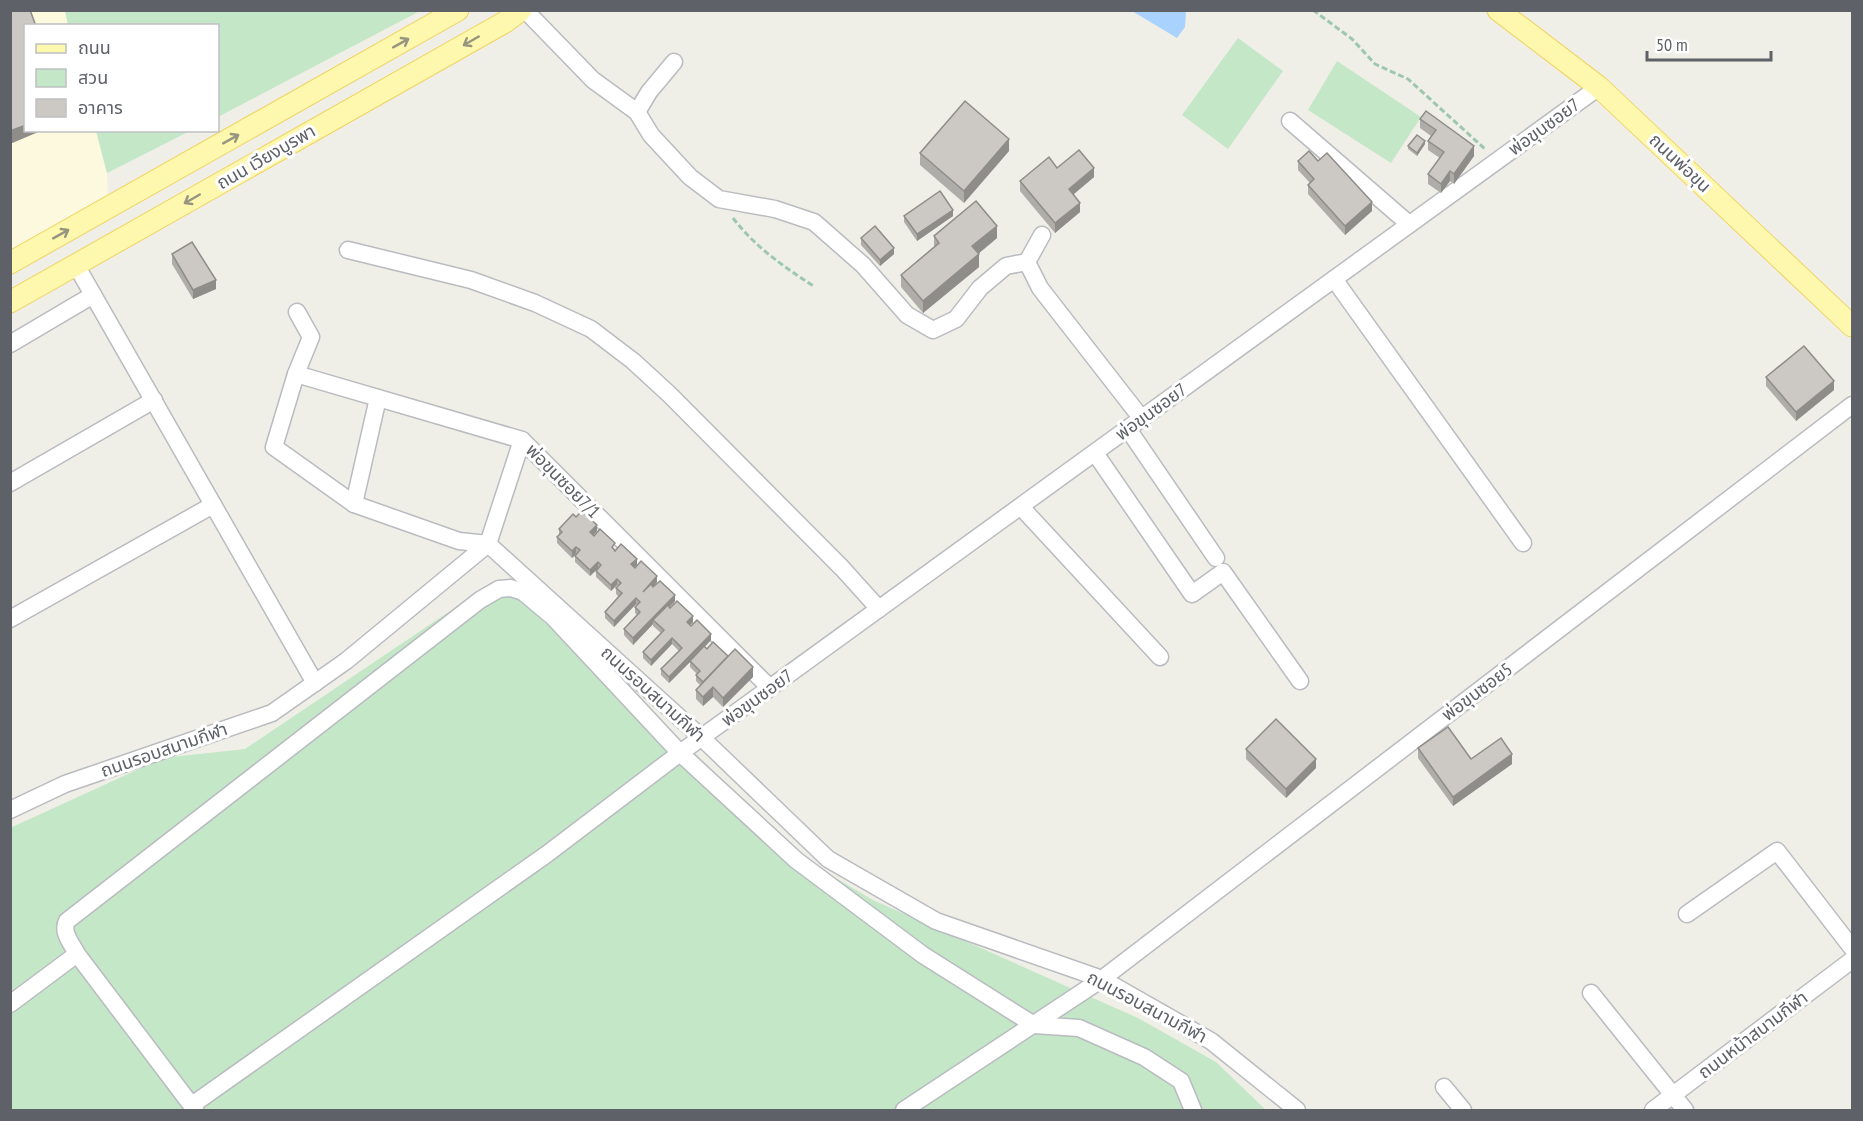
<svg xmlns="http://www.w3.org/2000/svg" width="1863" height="1121" font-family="'PT Sans Narrow','Noto Sans Thai',sans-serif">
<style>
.commercial{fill:#fdf9de}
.green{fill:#c4e7c7}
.water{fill:#a9d2fe}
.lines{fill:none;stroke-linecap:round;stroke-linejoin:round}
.minor-casing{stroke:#b9bbc0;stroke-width:19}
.major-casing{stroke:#f0d360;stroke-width:23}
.path{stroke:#9dc8ad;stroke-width:3;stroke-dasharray:6 3;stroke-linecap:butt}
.minor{stroke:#fff;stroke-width:16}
.major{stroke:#fef7ae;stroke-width:21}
.wall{fill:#afada9}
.shaded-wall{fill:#8f8d89}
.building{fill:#ccc9c4;stroke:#8f8d89;stroke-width:1.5}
.oneway{stroke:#969680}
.labels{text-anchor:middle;stroke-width:6;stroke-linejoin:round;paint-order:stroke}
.street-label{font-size:18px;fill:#5e6167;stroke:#fff}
</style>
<rect width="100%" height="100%" fill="#f0efe7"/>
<polygon class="commercial" points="11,11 65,11 68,25 26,26 26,130 96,131 107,173 108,198 11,252"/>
<g class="green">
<polygon points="65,11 65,10 420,11 218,117 218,26 68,25"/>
<polygon points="1238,38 1283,71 1228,149 1182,115"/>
<polygon points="1337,61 1421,117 1391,163 1308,110"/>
<polygon points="96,131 96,130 190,131 107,173"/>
<polygon points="496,580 691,749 797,855 873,900 1138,1018 1216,1062 1266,1110 11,1110 10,828 163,758 245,749"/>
</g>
<polygon class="water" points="1132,11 1186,11 1185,27 1177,38"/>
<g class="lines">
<g class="minor-casing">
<g id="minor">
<polyline points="525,10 593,80 637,112 651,135 690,177 719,199 775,209 814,222 863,265 907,315 933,330 956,319 980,288 1006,266 1027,262"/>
<polyline points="637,112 649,92 674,62"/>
<polyline points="1290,121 1409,224"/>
<polyline points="348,250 471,280 535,303 591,329 633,361 670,395 842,568 879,609"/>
<polyline points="1027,262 1040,288 1142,419"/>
<polyline points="1027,262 1042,235"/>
<polyline points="76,265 315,683"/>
<polyline points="1334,279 1523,543"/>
<polyline points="297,312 311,337 296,374 274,447 354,504 459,541 488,544 522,440"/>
<polyline points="10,344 93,295"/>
<polyline points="296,374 522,440 770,688"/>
<polyline points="1128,429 1216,558"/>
<polyline points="1095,453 1192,594 1223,572 1300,681"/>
<polyline points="10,483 154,400"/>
<polyline points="354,504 378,398"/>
<polyline points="1021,507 1160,657"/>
<polyline points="10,619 213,505"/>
<polyline points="10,810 65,784 272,713 346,661 488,544 702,738 828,859 936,921 1102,979 1211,1041 1297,1110"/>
<polyline points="1687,914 1777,851 1852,948"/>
<polyline points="1591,993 1685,1110"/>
<polyline points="10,1004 77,954"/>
<polyline points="1444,1087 1463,1110"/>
<polyline points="192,1105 547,854 680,753 1599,87"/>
<path d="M195,1110L77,954C72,944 61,932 67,921L480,600L499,589L511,588L523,592L553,617L680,753L796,860L923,955L1034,1025L1079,1028L1144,1057L1181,1081L1193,1110"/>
<polyline points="904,1110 1102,979 1852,405"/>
<polyline points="1653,1110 1852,960"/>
</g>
</g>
<g class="major-casing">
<g id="major">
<polyline points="1498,10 1599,87 1852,326"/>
<polyline points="10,263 458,10"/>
<polyline points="10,302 505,22 521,10"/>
</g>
</g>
<g class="path">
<polyline points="1313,10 1352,39 1375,64 1408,79 1485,149"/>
<path d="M733,218C755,247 784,267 815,287"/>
</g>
<use href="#minor" class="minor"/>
<use href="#major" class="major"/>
</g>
<g class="wall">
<polygon points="1420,119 1474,156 1454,184 1450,181 1441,193 1428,184 1428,174 1440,158 1428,150 1428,141 1431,136 1420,128"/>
<polygon points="1425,144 1417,156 1408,149 1408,146"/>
<polygon points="1009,151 964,203 920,165 920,153"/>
<polygon points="1298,161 1318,161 1372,211 1345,235 1308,194 1308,185 1310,183 1298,170"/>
<polygon points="1094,177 1074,194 1080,212 1055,233 1020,191 1020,181"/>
<polygon points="904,216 953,216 917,241 904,222"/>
<polygon points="934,236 997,238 978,254 979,267 923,313 901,287 901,275 934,247"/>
<polygon points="861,238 894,254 880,266 861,245"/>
<polygon points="172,254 216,289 193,299 172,264"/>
<polygon points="1766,377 1834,390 1796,421 1766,386"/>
<polygon points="576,517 597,531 594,535 637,565 634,567 657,582 653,587 675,601 670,607 693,622 690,625 711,640 705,647 707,649 728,656 753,677 723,707 713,697 703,706 696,699 696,690 700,685 696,681 696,675 697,674 690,667 690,662 669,683 661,675 661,669 679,651 672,644 651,666 643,658 643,652 661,633 653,626 653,624 633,645 624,635 624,629 637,615 635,613 635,607 637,605 636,604 614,627 605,618 605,612 619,597 616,594 616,588 618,586 617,585 611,591 596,577 596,571 598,569 590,576 575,562 575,556 577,554 572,558 557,543 557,537 559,535 559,529"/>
<polygon points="1418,748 1471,759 1512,764 1453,806 1418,758"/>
<polygon points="1246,749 1316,768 1286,798 1246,759"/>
</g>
<g class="shaded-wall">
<polygon points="26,125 26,130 43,130 10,144 10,131"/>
<polygon points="1009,139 1009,151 964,203 964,191"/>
<polygon points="1425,141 1425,144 1417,156 1417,153"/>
<polygon points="1474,146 1474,156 1454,184 1454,174"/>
<polygon points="1094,168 1094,177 1069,198 1069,189"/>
<polygon points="1450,171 1450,181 1441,193 1441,184"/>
<polygon points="1372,202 1372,211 1345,235 1345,226"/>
<polygon points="1080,203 1080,212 1055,233 1055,223"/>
<polygon points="953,210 953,216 917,241 917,234"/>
<polygon points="997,226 997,238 972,259 972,246"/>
<polygon points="894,248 894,254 880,266 880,260"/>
<polygon points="979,254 979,267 923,313 923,301"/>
<polygon points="216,280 216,289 193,299 193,290"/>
<polygon points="1834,381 1834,390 1796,421 1796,412"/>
<polygon points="597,525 597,531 590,539 590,532"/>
<polygon points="576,547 576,553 572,558 572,551"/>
<polygon points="637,559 637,565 631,570 631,564"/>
<polygon points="598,562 598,568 590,576 590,570"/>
<polygon points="657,576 657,582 643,598 643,592"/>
<polygon points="617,579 617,585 611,591 611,585"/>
<polygon points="675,595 675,601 655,622 653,620 653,624 633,645 633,638"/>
<polygon points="636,598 636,604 614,627 614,621"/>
<polygon points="693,616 693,622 687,628 687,622"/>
<polygon points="711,634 711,640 690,661 690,662 669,683 669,677"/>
<polygon points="672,638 672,644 651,666 651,660"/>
<polygon points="753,667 753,677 723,707 723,698"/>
<polygon points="713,687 713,697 703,706 703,697"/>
<polygon points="1512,754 1512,764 1453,806 1453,797"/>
<polygon points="1316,759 1316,768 1286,798 1286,789"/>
</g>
<g class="building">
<polygon points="10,10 30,10 36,26 26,26 26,125 10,131"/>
<polygon points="965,101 1009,139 964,191 920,153"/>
<polygon points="1426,111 1474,146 1454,174 1450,171 1441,184 1428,174 1444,152 1428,141 1436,130 1420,119"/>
<polygon points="1417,135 1425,141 1417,153 1408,146"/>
<polygon points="1079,150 1094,168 1069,189 1080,203 1055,223 1020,181 1049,157 1057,168"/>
<polygon points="1309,151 1318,161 1327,153 1372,202 1345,226 1308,185 1314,179 1298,161"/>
<polygon points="940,191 953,210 917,234 904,216"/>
<polygon points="976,201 997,226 972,246 979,254 923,301 901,275 939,243 934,236"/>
<polygon points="875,226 894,248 880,260 861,238"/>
<polygon points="192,242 216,280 193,290 172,254"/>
<polygon points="1804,346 1834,381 1796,412 1766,377"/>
<polygon points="582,511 597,525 590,532 594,536 600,529 615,543 612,547 615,551 621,544 637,559 631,564 635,568 641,561 657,576 643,592 651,584 653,587 660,581 675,595 633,638 624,629 640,612 635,607 640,602 636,598 614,621 605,612 622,593 616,588 621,583 617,579 611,585 596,571 601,565 598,562 590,570 575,556 580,550 576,547 572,551 557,537 562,532 559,529 573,514 576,517"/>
<polygon points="677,601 693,616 687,622 691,626 697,620 711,634 669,677 661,669 682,648 672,638 651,660 643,652 664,630 653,620 668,605 670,608"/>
<polygon points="713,642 728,656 703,682 696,675 700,671 690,661 704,646 707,649"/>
<polygon points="735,649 753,667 723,698 713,687 703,697 696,690"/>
<polygon points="1276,719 1316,759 1286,789 1246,749"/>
<polygon points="1448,727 1471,759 1501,738 1512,754 1453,797 1418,748"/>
</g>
<defs><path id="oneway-shaft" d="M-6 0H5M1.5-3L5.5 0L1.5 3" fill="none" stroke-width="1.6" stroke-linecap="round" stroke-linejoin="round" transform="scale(1.5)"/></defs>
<g class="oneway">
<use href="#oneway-shaft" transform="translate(471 41) rotate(150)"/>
<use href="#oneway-shaft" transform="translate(401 43) rotate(-29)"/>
<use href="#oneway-shaft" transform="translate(231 139) rotate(-29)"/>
<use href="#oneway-shaft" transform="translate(192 199) rotate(150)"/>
<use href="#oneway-shaft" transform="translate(61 234) rotate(-29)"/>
</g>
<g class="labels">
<g class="street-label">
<text transform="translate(1544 127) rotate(-36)" y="6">พ่อขุนซอย7</text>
<text transform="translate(266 157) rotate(-30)" y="6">ถนน เวียงบูรพา</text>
<text transform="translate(1680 163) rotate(43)" y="6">ถนนพ่อขุน</text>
<text transform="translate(1151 412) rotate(-36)" y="6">พ่อขุนซอย7</text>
<text transform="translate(563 481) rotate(45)" y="6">พ่อขุนซอย7/1</text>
<text transform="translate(1477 692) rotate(-37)" y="6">พ่อขุนซอย5</text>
<text transform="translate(653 694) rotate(42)" y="6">ถนนรอบสนามกีฬา</text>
<text transform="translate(757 698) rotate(-36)" y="6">พ่อขุนซอย7</text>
<text transform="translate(164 750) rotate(-19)" y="6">ถนนรอบสนามกีฬา</text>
<text transform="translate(1147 1007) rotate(28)" y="6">ถนนรอบสนามกีฬา</text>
<text transform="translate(1753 1035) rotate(-37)" y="6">ถนนหน้าสนามกีฬา</text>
</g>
</g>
<rect width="1863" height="1121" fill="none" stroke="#5e6167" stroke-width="24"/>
<rect x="24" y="24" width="195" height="108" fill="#ffffff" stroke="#bfc0c2" stroke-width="1.5"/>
<rect x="36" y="44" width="30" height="9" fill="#fef7ae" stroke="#bfc0c2" stroke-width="1.5"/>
<text x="78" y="54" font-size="18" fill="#5e6167">ถนน</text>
<rect x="36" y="69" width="30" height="18" fill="#c4e7c7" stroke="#bfc0c2" stroke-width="1.5"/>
<text x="78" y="84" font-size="18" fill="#5e6167">สวน</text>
<rect x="36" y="99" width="30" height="18" fill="#ccc9c4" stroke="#bfc0c2" stroke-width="1.5"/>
<text x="78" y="114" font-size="18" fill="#5e6167">อาคาร</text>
<path d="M1647 51v9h124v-9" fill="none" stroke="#5e6167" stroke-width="3"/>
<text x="1656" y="51" font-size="18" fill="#5e6167" stroke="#ffffff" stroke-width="4.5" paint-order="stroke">50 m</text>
</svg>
